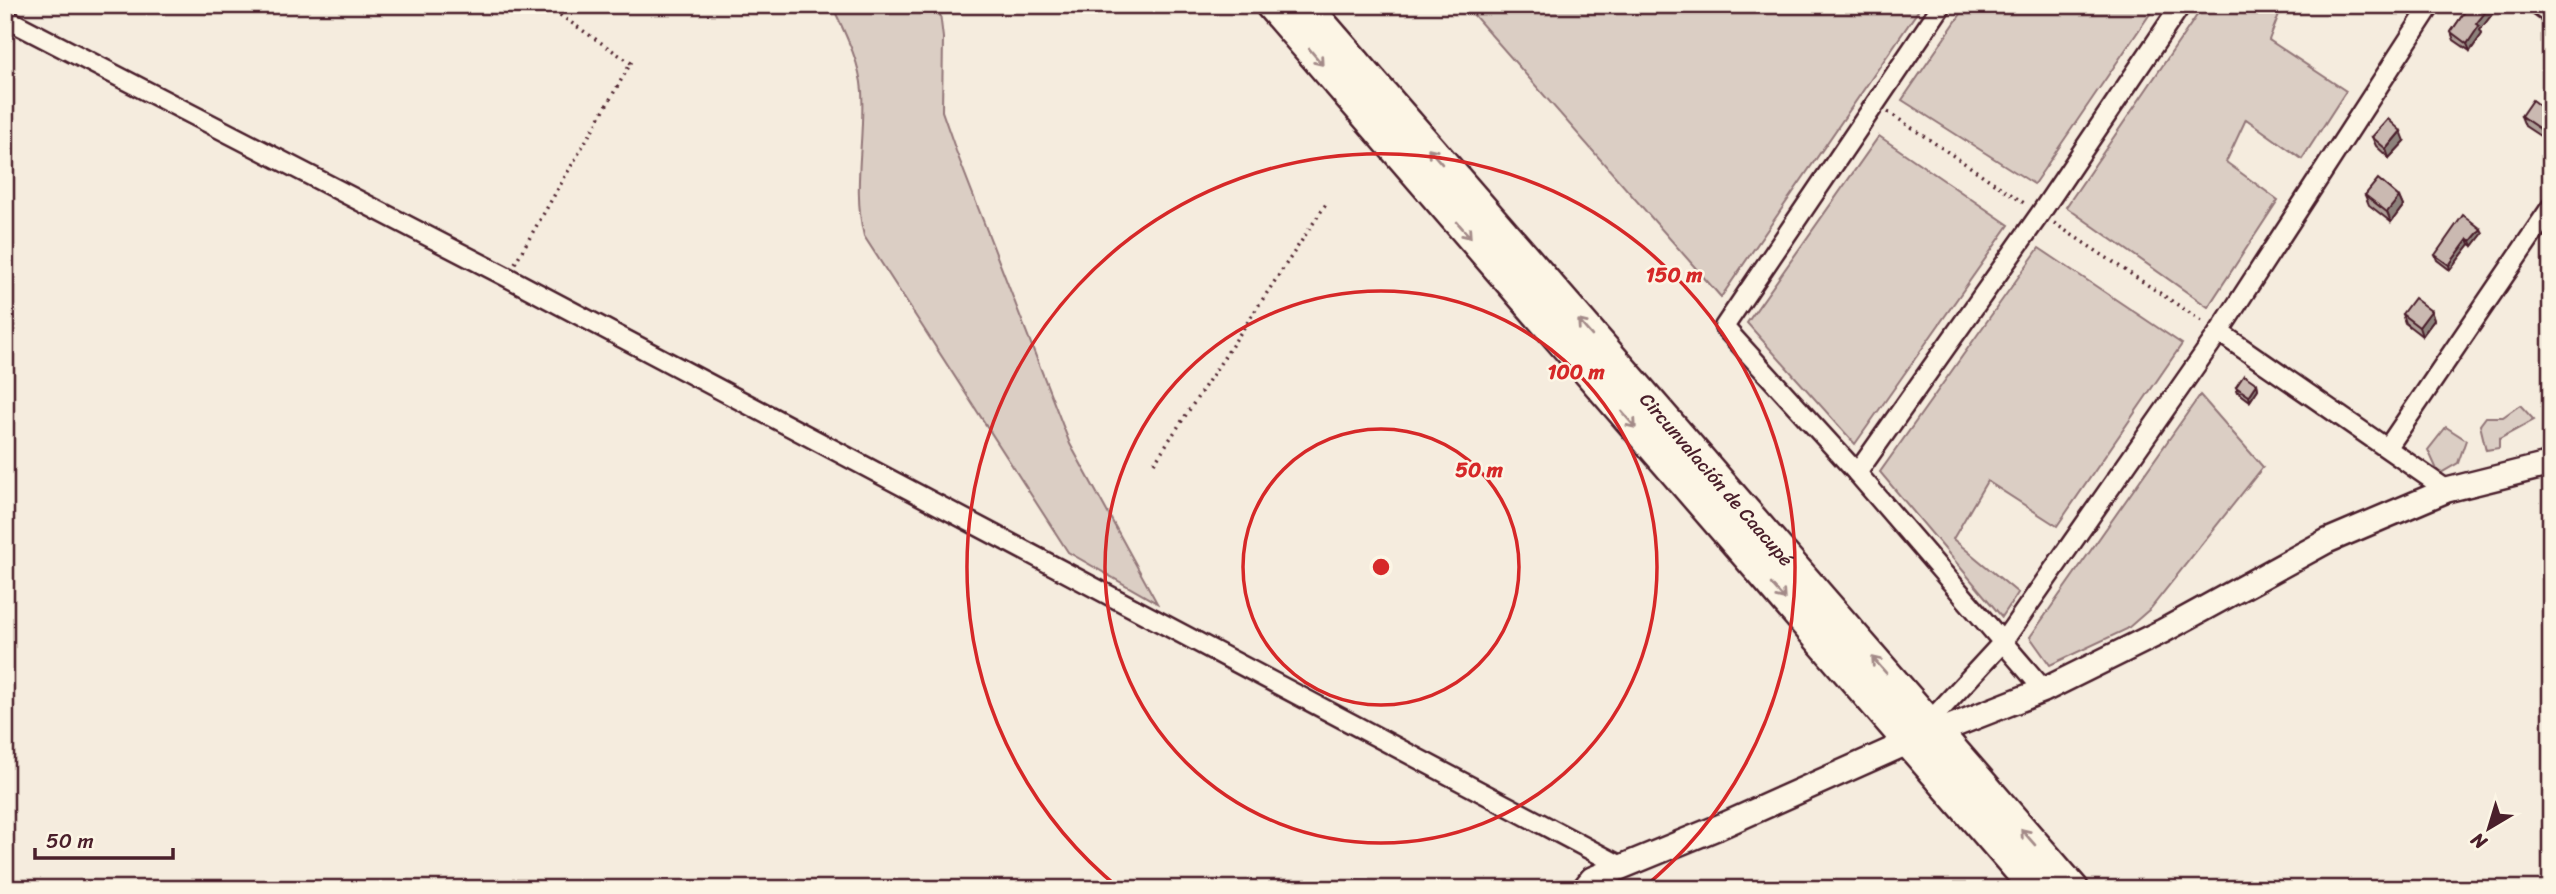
<svg xmlns="http://www.w3.org/2000/svg" width="2556" height="894" font-family="Sriracha,sans-serif">
<style>
.green{fill:#dbcec4;stroke:#927678;stroke-width:2}
.lines{fill:none;stroke-linecap:round;stroke-linejoin:round}
.minor-casing{stroke:#4a1f2b;stroke-width:23}
.tertiary-casing{stroke:#4a1f2b;stroke-width:28}
.trunk-casing{stroke:#4a1f2b;stroke-width:35}
.path{stroke:#4a1f2b;stroke-width:3.5;stroke-dasharray:2 5;stroke-linecap:butt}
.minor{stroke:#fcf5e5;stroke-width:18}
.tertiary{stroke:#fcf5e5;stroke-width:23}
.trunk{stroke:#fcf5e5;stroke-width:30}
.wall{fill:#ae9f98;stroke:#4a1f2b;stroke-width:2}
.shaded-wall{fill:#8d827c;stroke:#4a1f2b;stroke-width:2}
.building{fill:#cab9b1;stroke:#4a1f2b;stroke-width:2}
.oneway{stroke:#a38a88}
.ring{fill:none;stroke:#d62828;stroke-width:3.5}
.labels{text-anchor:middle;stroke-width:5;stroke-linejoin:round;paint-order:stroke}
.street-label{font-size:19px;fill:#4a1f2b;stroke:#fcf5e5}
.centre{fill:#d62828;stroke:#fcf5e5;stroke-width:3.5}
.ring-label{font-size:21px;text-anchor:middle;font-weight:bold;fill:#d62828;stroke:#fcf5e5;stroke-width:5;stroke-linejoin:round;paint-order:stroke}
</style>
<rect width="100%" height="100%" fill="#f5ecde"/>
<filter id="ink" filterUnits="userSpaceOnUse"><feTurbulence type="fractalNoise" baseFrequency=".0143" numOctaves="2"/><feDisplacementMap in="SourceGraphic" scale="14" xChannelSelector="R" yChannelSelector="G"/><feConvolveMatrix kernelMatrix="1 2 1 2 8 2 1 2 1" color-interpolation-filters="sRGB"/></filter>
<g filter="url(#ink)">
<g class="green">
<path d="M832,5H939L943,38L942,111L956,151L1070,444L1157,603L1068,552L864,236C852,189 865,140 862,91C860,62 844,31 832,5Z"/>
<polygon points="1465,5 1922,5 1721,297"/>
<polygon points="1967,5 2156,5 2034,184 1902,100"/>
<polygon points="2204,5 2267,5 2279,14 2269,40 2346,91 2302,159 2246,119 2226,162 2278,200 2208,307 2066,207"/>
<polygon points="1879,136 2009,225 1855,444 1747,323"/>
<polygon points="2039,248 2182,344 2057,526 1987,481 1953,539 2018,593 2002,617 1880,472"/>
<polygon points="2200,395 2263,467 2151,608 2127,629 2050,665 2030,637"/>
<polygon points="2520,405 2534,420 2499,439 2499,448 2486,450 2480,425 2486,417 2503,417"/>
<polygon points="2446,427 2466,440 2458,463 2439,474 2428,450"/>
</g>
<g class="lines">
<g class="minor-casing">
<g id="minor">
<polyline points="1942,5 1724,327 1857,473 2044,690"/>
<polyline points="2537,5 2551,15"/>
<polyline points="5,18 507,277 1623,867"/>
<polyline points="2219,332 2447,490"/>
<polyline points="2388,447 2551,207"/>
<polyline points="1857,473 2040,214 2181,5"/>
<polyline points="1929,722 2002,643 2219,332 2431,5"/>
</g>
</g>
<g class="tertiary-casing">
<g id="tertiary">
<polyline points="1937,732 2044,690 2163,631 2327,541 2447,490 2551,464"/>
<polyline points="1584,889 1592,879 1719,827 1909,742"/>
</g>
</g>
<g class="trunk-casing">
<g id="trunk">
<polyline points="1271,5 2036,889"/>
<path id="s1" d="M1305,5L2073,889"/>
</g>
</g>
<g class="path">
<polyline points="1888,112 2027,205"/>
<polyline points="2054,223 2205,323"/>
<polyline points="515,263 631,63 545,5"/>
<polyline points="1154,463 1328,201"/>
</g>
<use href="#minor" class="minor"/>
<use href="#tertiary" class="tertiary"/>
<use href="#trunk" class="trunk"/>
</g>
<g class="wall">
<polygon points="2460,5 2496,9 2480,30 2482,34 2470,51 2454,40 2451,32 2464,13"/>
<polygon points="2521,116 2551,116 2551,127 2543,138 2525,126"/>
<polygon points="2372,137 2405,141 2389,158 2376,146"/>
<polygon points="2365,195 2399,197 2403,206 2391,222 2369,205"/>
<polygon points="2483,233 2473,246 2470,244 2450,270 2437,260 2435,255"/>
<polygon points="2431,311 2434,320 2422,336 2405,323 2402,314"/>
<polygon points="2257,384 2258,389 2250,401 2238,392 2236,387"/>
</g>
<g class="shaded-wall">
<polygon points="2491,5 2495,5 2496,9 2480,30 2482,34 2470,51 2467,44 2476,24"/>
<polygon points="2550,114 2551,127 2543,138 2540,129"/>
<polygon points="2401,131 2405,141 2389,158 2386,149"/>
<polygon points="2399,197 2403,206 2391,222 2387,212"/>
<polygon points="2481,229 2483,233 2473,246 2471,241"/>
<polygon points="2468,239 2470,244 2450,270 2449,265"/>
<polygon points="2431,311 2434,320 2422,336 2419,327"/>
<polygon points="2257,384 2258,389 2250,401 2249,396"/>
</g>
<g class="building">
<polygon points="2460,5 2491,5 2476,24 2479,26 2467,44 2451,32 2466,10"/>
<polygon points="2532,100 2550,114 2540,129 2521,116"/>
<polygon points="2388,119 2401,131 2386,149 2372,137"/>
<polygon points="2378,179 2399,197 2387,212 2365,195"/>
<polygon points="2463,215 2481,229 2471,241 2468,239 2449,265 2435,255"/>
<polygon points="2414,298 2431,311 2419,327 2402,314"/>
<polygon points="2244,375 2257,384 2249,396 2236,387"/>
</g>
<defs><path id="oneway-shaft" d="M-6 0H5M1.5-3L5.5 0L1.5 3" fill="none" stroke-width="1.6" stroke-linecap="round" stroke-linejoin="round" transform="scale(1.75)"/></defs>
<g class="oneway">
<use href="#oneway-shaft" transform="translate(1316 57) rotate(50)"/>
<use href="#oneway-shaft" transform="translate(1435 156) rotate(-131)"/>
<use href="#oneway-shaft" transform="translate(1464 230) rotate(49)"/>
<use href="#oneway-shaft" transform="translate(1585 328) rotate(-131)"/>
<use href="#oneway-shaft" transform="translate(1629 420) rotate(49)"/>
<use href="#oneway-shaft" transform="translate(1778 592) rotate(49)"/>
<use href="#oneway-shaft" transform="translate(1879 665) rotate(-131)"/>
<use href="#oneway-shaft" transform="translate(2028 837) rotate(-131)"/>
</g>
</g>
<g class="ring">
<circle cx="1381" cy="567" r="138"/>
<circle cx="1381" cy="567" r="276"/>
<path d="M1120 889A414 414 0 1 1 1642 889"/>
</g>
<g class="labels">
<g class="street-label">
<text dy="7" stroke="none"><textPath href="#s1" startOffset="628">Circunvalación de Caacupé</textPath></text>
</g>
</g>
<circle cx="1381" cy="567" r="10" class="centre"/>
<g class="ring-label">
<text x="1674" y="282">150 m</text>
<text x="1576" y="379">100 m</text>
<text x="1479" y="477">50 m</text>
</g>
<rect width="2556" height="894" fill="none" stroke="#fcf5e5" stroke-width="28"/>
<rect x="14" y="14" width="2528" height="866" fill="none" stroke="#4a1f2b" stroke-width="2.5" filter="url(#ink)"/>
<g transform="translate(2489 828) rotate(218)" stroke="#fcf5e5" stroke-width="5" paint-order="stroke">
<path d="M0-5L12 26L0 18L-12 26Z" fill="#4a1f2b"/>
<text y="-10" font-size="19" font-weight="bold" text-anchor="middle" fill="#4a1f2b">N</text>
</g>
<path d="M35 848v10h138v-10" fill="none" stroke="#4a1f2b" stroke-width="3.5"/>
<text x="46" y="848" font-size="21" fill="#4a1f2b" stroke="#fcf5e5" stroke-width="5" paint-order="stroke">50 m</text>
</svg>
